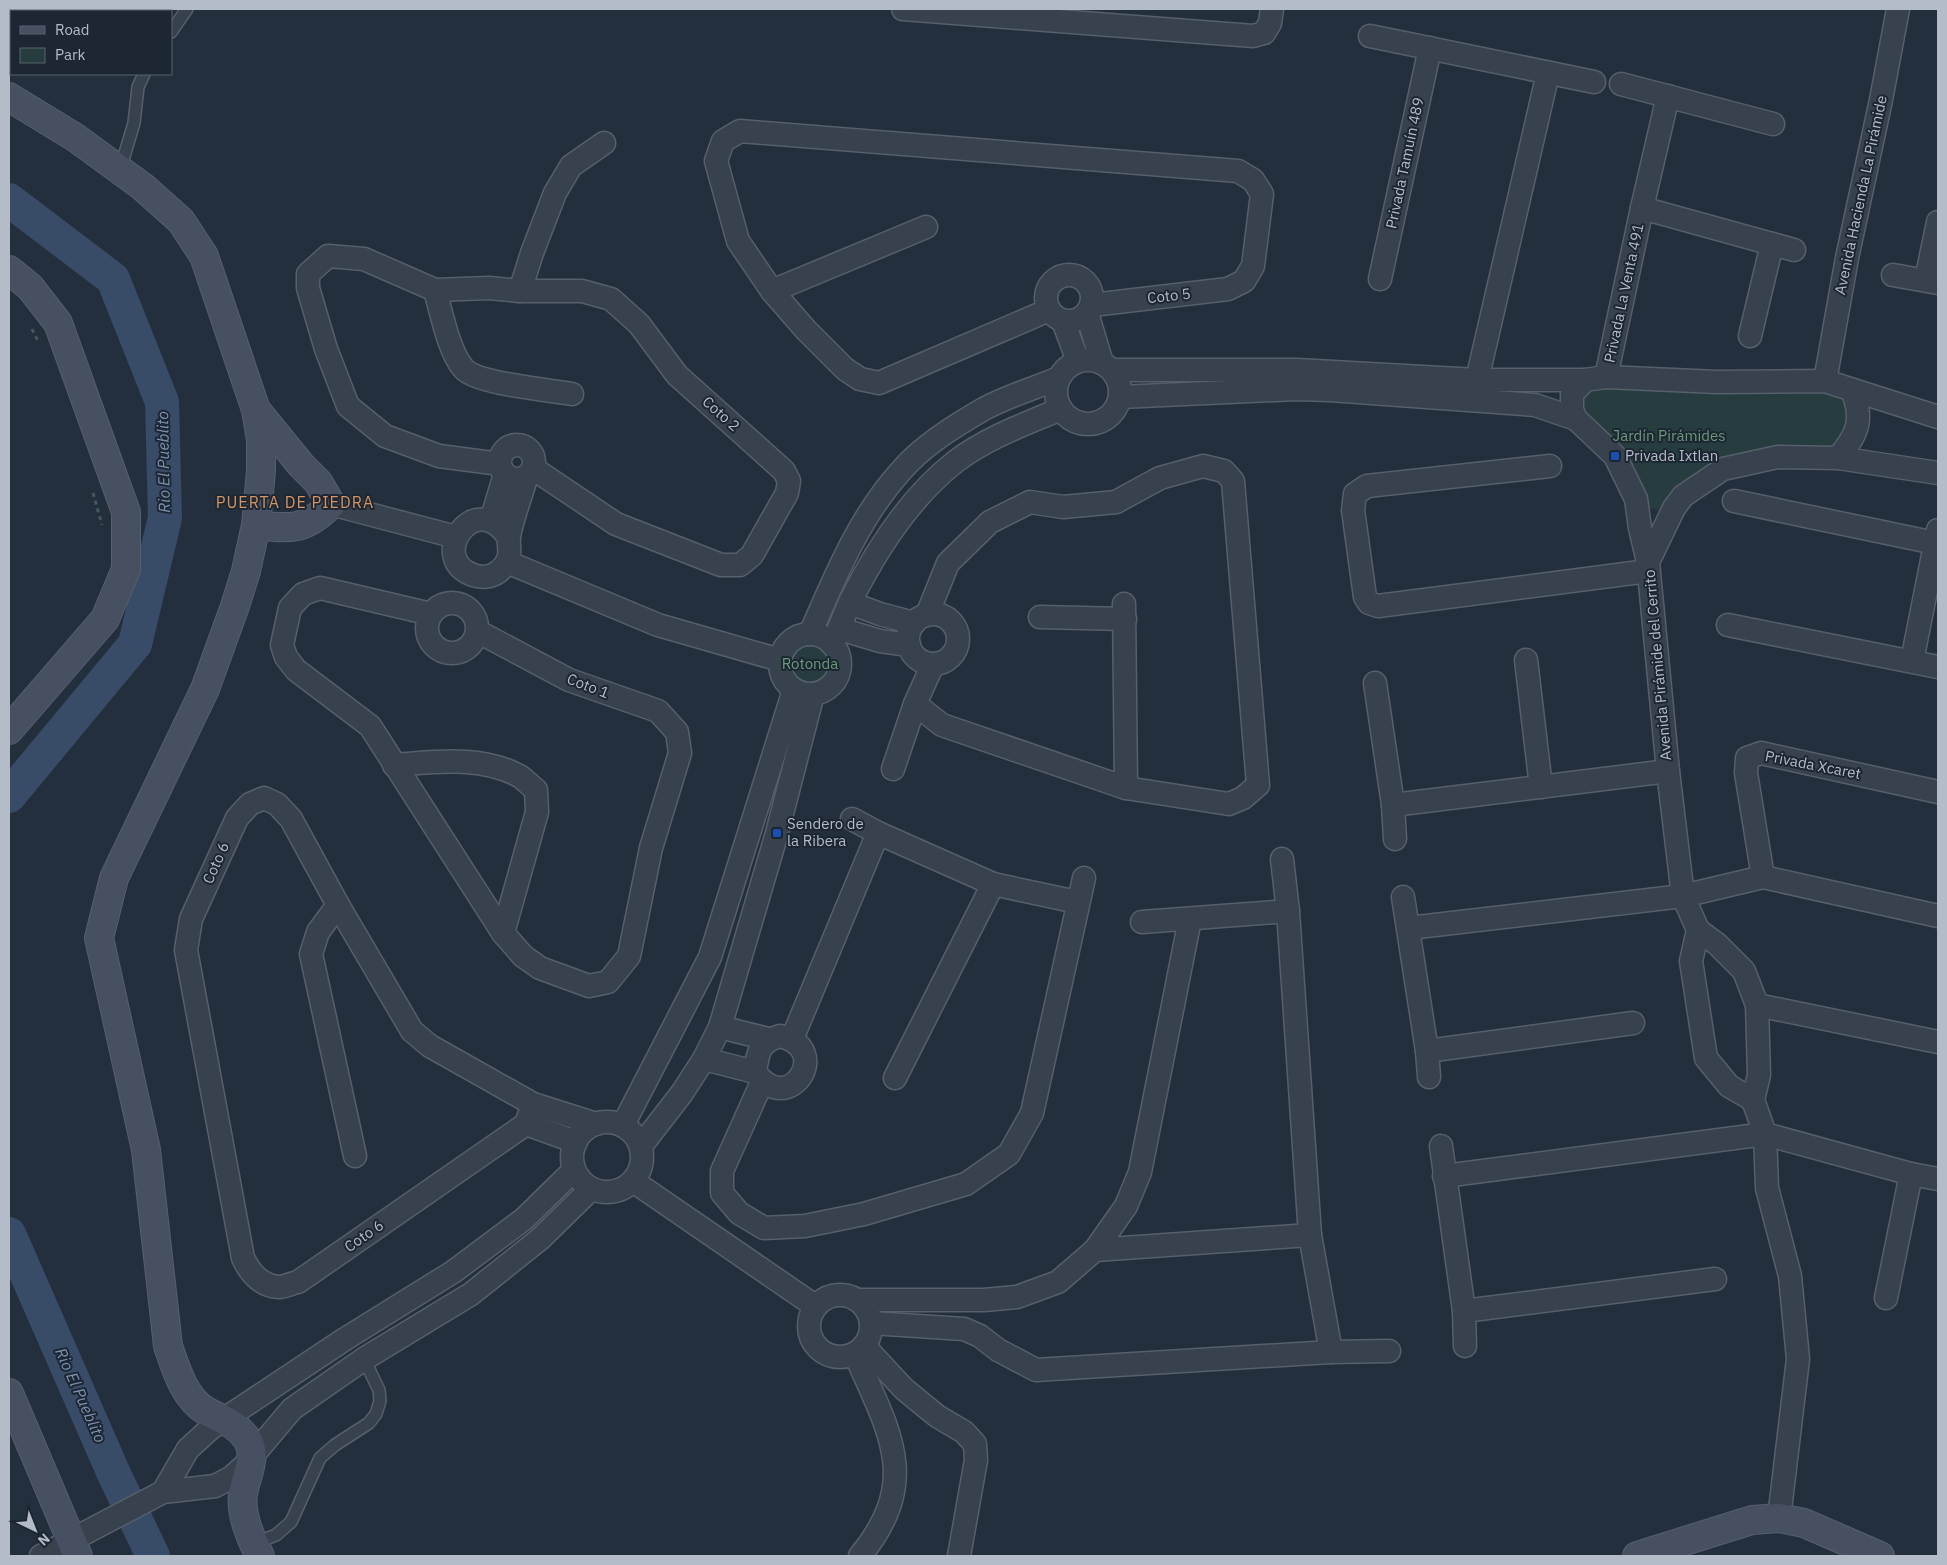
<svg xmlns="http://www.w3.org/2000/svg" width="1947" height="1565" font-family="'IBM Plex Sans',sans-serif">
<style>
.green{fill:#263c3f}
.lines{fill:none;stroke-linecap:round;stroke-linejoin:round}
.river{stroke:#394c67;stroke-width:34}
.lane-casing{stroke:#565f6c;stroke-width:14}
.street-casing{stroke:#565f6c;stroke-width:25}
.secondary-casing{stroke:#565f6c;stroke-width:30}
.path{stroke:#44595c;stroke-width:3;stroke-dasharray:4 4;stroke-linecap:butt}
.lane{stroke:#38414e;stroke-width:11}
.street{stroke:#38414e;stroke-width:22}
.secondary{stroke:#465061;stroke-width:28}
.transit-dot{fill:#1a4fb4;stroke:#1d2633;stroke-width:2}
.labels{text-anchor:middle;stroke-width:4;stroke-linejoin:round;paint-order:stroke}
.street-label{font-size:15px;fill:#b4bcc9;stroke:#1d2633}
.park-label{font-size:15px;fill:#6b9a76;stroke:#1d2633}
.poi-label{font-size:15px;fill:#b4bcc9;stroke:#1d2633;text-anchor:start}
.water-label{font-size:16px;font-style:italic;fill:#7c92b1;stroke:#1d2633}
.neighbourhood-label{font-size:16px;letter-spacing:1px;fill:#d59563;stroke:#1d2633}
</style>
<rect width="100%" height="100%" fill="#242f3e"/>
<g class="green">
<polygon points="1585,380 1852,390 1849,445 1723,469 1674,508 1660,510 1648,508 1572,394"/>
<path d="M810,634C844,641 851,673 822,692L787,684C772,661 783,638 810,634Z"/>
</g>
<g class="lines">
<g class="river">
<polyline points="9,200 113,279 162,402 165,518 135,644 9,796"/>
<polyline points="9,1234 114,1474 153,1556"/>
</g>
<g class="lane-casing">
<g id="lane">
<polyline points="115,9 116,11"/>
<polyline points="142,11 143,9"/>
<polyline points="171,32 187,9"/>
<polyline points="120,170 134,123 138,87 144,74"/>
<polyline points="253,1544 276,1535 291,1522 320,1458 335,1445 369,1423 376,1414 380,1401 379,1390 364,1359"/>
</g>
</g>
<g class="street-casing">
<g id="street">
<polyline points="903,9 1253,36 1264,33 1270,23 1272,9"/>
<polyline points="1370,36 1594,82"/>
<polyline points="1621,84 1773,124"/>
<polyline points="1642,208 1794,250"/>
<circle cx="1069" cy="298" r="23"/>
<polyline points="1893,275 1938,283"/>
<polyline points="1380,279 1430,48"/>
<polyline points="1926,280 1938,222"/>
<path d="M435,290C441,311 449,353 464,369C478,384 549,390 572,394"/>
<polyline points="520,291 532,253 555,193 571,166 604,143"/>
<polyline points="772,291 926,227"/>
<polyline points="1049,310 879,383 860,379 845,369 806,330 772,291 738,241 716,161 723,141 740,131 1238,171 1253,180 1262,194 1253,266 1244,281 1228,289 1092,305"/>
<polyline points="1087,313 1102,363"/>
<polyline points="1063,321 1078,361"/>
<polyline points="1750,336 1772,244"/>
<circle cx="1088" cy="392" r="32"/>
<polyline points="1112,370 1297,370 1477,380 1585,380 1606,377 1717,382 1825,381 1938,417"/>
<polyline points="1606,377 1642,208 1668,96"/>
<polyline points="1585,380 1572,394 1572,410 1576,419 1615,456 1636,499 1640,528 1648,562 1668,771 1683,896 1698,930 1717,944 1744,971 1757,1005 1759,1075 1753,1100 1765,1134 1767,1188 1790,1276 1798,1359 1779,1518"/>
<polyline points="1825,381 1847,258 1881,100 1898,9"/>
<polyline points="1476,394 1477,380 1548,73"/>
<polyline points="1120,397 1296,389 1330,390 1535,405 1576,419"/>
<circle cx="517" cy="462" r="17"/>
<path d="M1838,458C1858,434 1864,419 1852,390"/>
<polyline points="500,464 439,456 385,436 348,406 326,349 308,288 308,274 328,256 364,259 435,290 489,288 520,291 582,291 611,299 639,324 677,375 784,471 789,481 787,493 752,555 740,565 721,565 616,524 534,469"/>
<polyline points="1550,466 1367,486 1355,494 1353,510 1365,597 1369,603 1378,606 1648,571"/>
<polyline points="1734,501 1935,543"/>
<polyline points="331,504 456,537"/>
<polyline points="491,521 505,474"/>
<path d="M509,538C476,486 426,558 473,575C481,578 491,577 498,572C502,569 506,564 508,560C511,551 508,546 509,537C512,518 521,497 526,478"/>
<polyline points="507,562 658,625 780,660"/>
<polyline points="1648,562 1674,508 1683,496 1723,469 1778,457 1838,458 1938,473"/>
<circle cx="452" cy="628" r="25"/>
<polyline points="850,603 880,614 914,623"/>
<polyline points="1124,604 1126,788"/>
<polyline points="431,614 320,588 303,594 290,608 282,645 286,657 296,670 370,726 503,933 523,956 540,968 589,986 608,982 629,956 651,848 680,753 677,732 658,711 569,680 477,631"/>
<circle cx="933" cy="639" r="25"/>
<polyline points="1040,617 1125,619"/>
<polyline points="1728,625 1938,667"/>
<polyline points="840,629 880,641 909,645"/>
<path d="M810,634C835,577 858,519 900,472C922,446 953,427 982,410C1005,397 1035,388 1059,378"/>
<circle cx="810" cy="664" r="30"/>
<path d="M832,644C839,630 844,615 850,602C876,550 909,498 955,462C986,438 1025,424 1061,409"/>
<polyline points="1526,660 1541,787"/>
<polyline points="1912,661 1938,530"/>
<polyline points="1375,683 1393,805 1395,839"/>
<polyline points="915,704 942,725 1126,788 1229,804 1243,798 1258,785 1233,481 1224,471 1203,466 1160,478 1116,502 1063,507 1030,502 990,522 948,563 927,615"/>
<path d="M394,765C436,762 483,755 521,777C526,781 531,786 536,790L537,812L503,933"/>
<polyline points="893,769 915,704 933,664"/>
<polyline points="1393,805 1668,771"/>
<polyline points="852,819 878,833 993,884 1077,902"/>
<polyline points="1282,859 1288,911 1310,1235 1331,1352"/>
<polyline points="1763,877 1746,773 1747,758 1761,753 1938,792"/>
<polyline points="1403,897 1427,1051 1429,1077"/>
<polyline points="338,905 318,932 311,954 355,1156"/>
<polyline points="1142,922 1288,911"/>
<polyline points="1409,928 1683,896 1763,877 1938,916"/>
<polyline points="1698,930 1691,961 1706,1058 1729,1086 1753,1100"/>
<polyline points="1757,1005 1938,1042"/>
<polyline points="720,1027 768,1039"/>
<path d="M780,1036C835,1049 788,1119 755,1072C758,1052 759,1042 780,1036Z"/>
<polyline points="792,1039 878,833"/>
<polyline points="1427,1051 1633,1023"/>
<polyline points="704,1059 755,1072"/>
<polyline points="895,1078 993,884"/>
<polyline points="762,1082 722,1171 722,1193 739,1213 764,1228 805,1226 864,1214 966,1184 1009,1154 1032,1113 1084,878"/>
<path d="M533,1104L526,1124L298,1282C292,1283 285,1287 279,1287C261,1286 250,1273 243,1258L186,950L191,919L237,818L250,804L264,798L277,804L291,819L338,905L412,1031L430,1046L533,1104L596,1124"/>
<circle cx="607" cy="1157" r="35"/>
<polyline points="526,1124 576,1142"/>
<polyline points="623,1125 710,957 794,690"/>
<polyline points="641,1146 682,1093 704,1059 720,1027 777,833 813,694"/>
<polyline points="1441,1146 1464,1311 1465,1346"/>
<polyline points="1444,1176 1765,1134 1911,1174 1938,1179"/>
<polyline points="633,1181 815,1306"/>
<polyline points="1095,1250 1310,1235"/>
<circle cx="840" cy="1326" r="31"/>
<polyline points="1886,1298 1911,1174"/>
<polyline points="857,1300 984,1300 1017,1297 1058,1282 1095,1250 1126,1206 1140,1172 1190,919"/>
<polyline points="1464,1311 1715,1279"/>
<polyline points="871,1323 964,1329 980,1336 998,1350 1036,1370 1331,1352 1389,1351"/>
<polyline points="864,1346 904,1389 937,1416 964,1432 975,1444 976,1460 959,1556"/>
<path d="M855,1354C889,1432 922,1480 860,1556"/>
<polyline points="163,1492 188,1449 211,1428 345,1339 453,1272 524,1219 574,1170"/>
<polyline points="41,1556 163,1492 215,1486 232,1477 244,1466 292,1409 364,1359 471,1294 540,1239 591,1189"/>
</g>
</g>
<g class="secondary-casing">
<g id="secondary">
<path d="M9,97L76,138L143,187L181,221L204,256L256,410L261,440V471L256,525L246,571L235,606L205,689L114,878L99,938L146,1150L168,1346C176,1369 184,1398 206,1411C221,1419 237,1424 247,1439C258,1456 246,1476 243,1494C240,1515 251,1539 260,1556"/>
<polyline points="9,270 30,287 58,323 126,512 126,569 105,619 9,730"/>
<path d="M256,525C290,529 305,531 331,504L318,482L301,465L257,411"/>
<polyline points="9,1393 78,1556"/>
<polyline points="1637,1556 1752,1520 1779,1518 1804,1523 1880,1556"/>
</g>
</g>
<g class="path">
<polyline points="32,329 38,341"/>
<polyline points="93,493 102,525"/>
</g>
<use href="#lane" class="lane"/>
<use href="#street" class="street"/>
<use href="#secondary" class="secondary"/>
</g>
<g class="transit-dot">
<rect x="1610" y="451" width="10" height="10" rx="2.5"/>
<rect x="772" y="828" width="10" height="10" rx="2.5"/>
</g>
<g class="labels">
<g class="street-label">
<text transform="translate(1405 163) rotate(-78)" y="5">Privada Tamuín 489</text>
<text transform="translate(1861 195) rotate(-78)" y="5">Avenida Hacienda La Pirámide</text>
<text transform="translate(1624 293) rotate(-78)" y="5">Privada La Venta 491</text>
<text transform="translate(1169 296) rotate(-6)" y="5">Coto 5</text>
<text transform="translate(721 414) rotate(42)" y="5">Coto 2</text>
<text transform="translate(1658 665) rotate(-95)" y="5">Avenida Pirámide del Cerrito</text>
<text transform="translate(588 686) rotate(21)" y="5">Coto 1</text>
<text transform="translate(1813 765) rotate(11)" y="5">Privada Xcaret</text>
<text transform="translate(216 863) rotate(-66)" y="5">Coto 6</text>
<text transform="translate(364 1236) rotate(-35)" y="5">Coto 6</text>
</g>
<g class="park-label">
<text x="1669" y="441">Jardín Pirámides</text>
<text x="810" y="669">Rotonda</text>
</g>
<g class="poi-label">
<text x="1625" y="461">Privada Ixtlan</text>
<text x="787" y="829">Sendero de<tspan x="787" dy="17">la Ribera</tspan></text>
</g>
<g class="water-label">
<text transform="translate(163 462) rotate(-91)" y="6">Rio El Pueblito</text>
<text transform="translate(81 1395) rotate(66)" y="6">Rio El Pueblito</text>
</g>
<g class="neighbourhood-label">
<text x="295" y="508">PUERTA DE PIEDRA</text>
</g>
</g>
<rect width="1947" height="1565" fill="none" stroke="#b4bcc9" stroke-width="20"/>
<rect x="10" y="10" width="162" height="65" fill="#1d2633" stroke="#59626f"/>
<rect x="20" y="26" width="25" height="8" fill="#465061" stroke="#59626f"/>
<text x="55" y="35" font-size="15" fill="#b4bcc9">Road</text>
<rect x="20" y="48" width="25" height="15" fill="#263c3f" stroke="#59626f"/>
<text x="55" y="60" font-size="15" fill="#b4bcc9">Park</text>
<g transform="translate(35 1530) rotate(137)" stroke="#1d2633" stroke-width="4" paint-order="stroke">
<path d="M0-4L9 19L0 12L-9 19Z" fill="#b4bcc9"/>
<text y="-8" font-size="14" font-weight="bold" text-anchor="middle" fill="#b4bcc9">N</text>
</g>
</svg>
